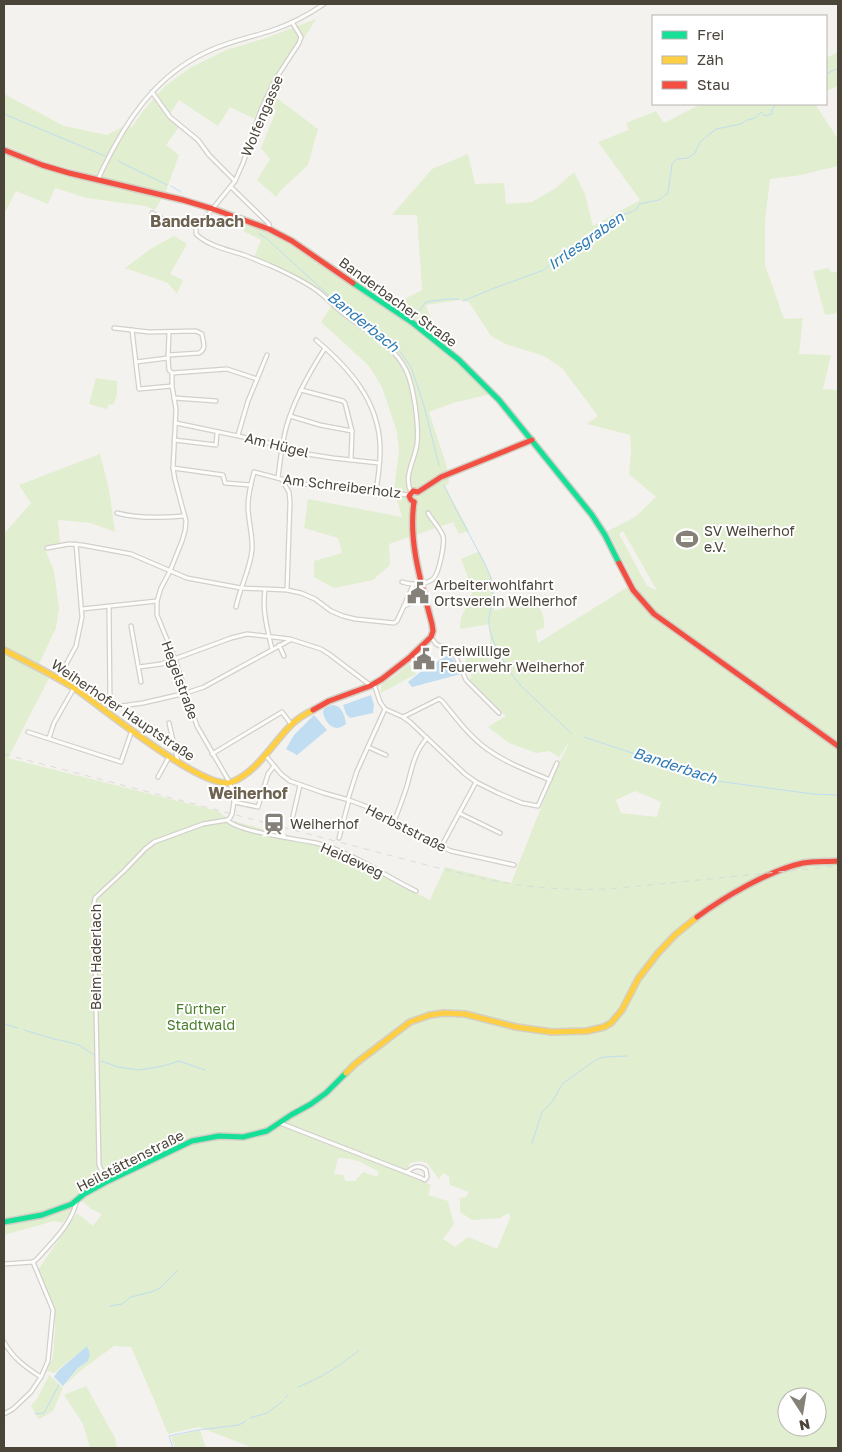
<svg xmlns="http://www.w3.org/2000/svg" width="842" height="1452" font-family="'Golos Text',sans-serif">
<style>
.green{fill:#e1eecf;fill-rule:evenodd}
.water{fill:#c0ddf1}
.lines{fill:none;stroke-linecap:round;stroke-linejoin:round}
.stream{stroke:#c0ddf1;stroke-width:1}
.street-casing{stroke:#d2d0cb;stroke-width:5.5}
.fast-casing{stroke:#d3cfc5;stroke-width:8}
.slow-casing{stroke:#d3cfc5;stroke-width:8}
.jam-casing{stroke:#d3cfc5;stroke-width:8}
.street{stroke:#fdfdfc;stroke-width:3}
.fast{stroke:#16e098;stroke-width:5}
.slow{stroke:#ffcf43;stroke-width:5}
.jam{stroke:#f24e42;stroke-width:5}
.rail{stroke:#dbdbda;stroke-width:1;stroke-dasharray:6 6;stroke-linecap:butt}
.labels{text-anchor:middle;stroke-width:4;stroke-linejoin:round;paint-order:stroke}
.street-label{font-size:14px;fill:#4b4439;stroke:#fff}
.poi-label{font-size:14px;fill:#4b4439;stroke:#fff;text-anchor:start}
.park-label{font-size:14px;fill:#4a7f2a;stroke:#fff}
.water-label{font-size:15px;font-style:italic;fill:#2e7ab2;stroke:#fff}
.quarter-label{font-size:16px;font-weight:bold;fill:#6e6250;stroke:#fff}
</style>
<rect width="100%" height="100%" fill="#f4f2ee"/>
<g class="green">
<polygon points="316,19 270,93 318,129 308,165 281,190 276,197 257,180 270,159 261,148 276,111 263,104 257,120 230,107 218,126 179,100 169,115 181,124 166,145 179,155 166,191 155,210 145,206 87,198 55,188 48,204 16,191 4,214 4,153 31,166 92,182 87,173 49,163 4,145 4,94 64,126 107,135 126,125 132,127 143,111 165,86 190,68 226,50 266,38"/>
<polygon points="838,52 838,86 826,91 826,58"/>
<path d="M701,104H815L838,139V166L801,175L770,179L765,222V265L784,319L803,318L799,354L831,355L823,389L838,390V1448H253L199,1427L168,1434L155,1402L131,1347L114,1346L80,1371L64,1386L79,1368L88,1361L90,1354L87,1346L54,1373L47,1371L53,1357L55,1327V1309L38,1270L77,1213L93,1226L102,1214L91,1209L80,1199L63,1223L54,1221L4,1235V534L31,503L19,485L100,454L109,489L115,532L91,523L58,520L60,543L44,547L54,571L59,608L56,628L36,670L49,678L8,758L218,811L229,820L327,845L430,900L445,867L511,883L558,765L570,741L559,757L549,751L536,753L509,743L488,727L506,716L470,680L472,668L504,660L490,642V624L460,629L461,618L473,591L461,559L478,552L480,553L493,580L494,611L534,599C540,606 546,619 544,628L536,631L538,643L634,583L608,531L635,517L656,497L629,474L631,452L630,435L587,424L598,416L562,368L544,356L506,344L491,336L469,302L460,300L426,305L433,325L443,339L395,304L422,290L417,215H392L432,169L468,154L475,184L504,183L506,204L532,202L556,188L574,172L585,194L593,226L640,200L598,142L629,130L626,123L656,111L664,123ZM623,531L656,589V590L647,586L619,534ZM635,791L661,802L657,817L621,813L616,800ZM338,1158C360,1159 362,1163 379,1172L377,1177L363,1172L355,1181H345L344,1175L334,1174ZM421,1161L427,1163L439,1179L443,1173L449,1176L450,1185L469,1192L466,1197L460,1198V1212L472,1220L500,1218L509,1213L510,1218L497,1249L468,1237L455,1247L443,1239L454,1224L448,1201L428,1195L431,1185L404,1174L410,1163ZM787,1397H817V1427H787Z"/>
<polygon points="247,223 286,238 387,308 439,346 465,368 491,394 453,403 429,412 446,464 449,483 445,486 469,531 459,534 453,522 389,544 390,565 373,580 334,588 314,577 314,561 342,553 338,538 304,528 308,499 402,517 394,490 399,450 397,432 382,387 369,366 321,322 332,305 307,286 254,258 261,240 243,231"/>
<polygon points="174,236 187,244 170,274 183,280 177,294 168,283 125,268 152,248"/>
<polygon points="829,268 831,273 838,271 838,313 825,315 813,271"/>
<polygon points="96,378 117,381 117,394 114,404 108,405 107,409 89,404"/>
<polygon points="487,643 492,660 468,667 463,650"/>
<polygon points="409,664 416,674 381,693 381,685 396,675"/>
<polygon points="49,1375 63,1388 53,1411 39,1419 31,1406 37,1399"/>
<polygon points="86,1386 115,1438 117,1448 90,1448 83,1424 64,1395"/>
<polygon points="200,1430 206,1448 175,1448 171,1437"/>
</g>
<g class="water">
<polygon points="448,655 453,659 461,674 412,687 408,682 423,670"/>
<polygon points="371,695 374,705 373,713 350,718 346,714 343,705"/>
<path d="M332,705C342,705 345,716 346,724C345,725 339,728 338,728C330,729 323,718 323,711L325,708Z"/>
<polygon points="314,715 327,730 297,755 286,749 294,735"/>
<polygon points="87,1346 90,1354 88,1361 78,1368 63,1386 54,1377 58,1371"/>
</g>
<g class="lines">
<g class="stream">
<polyline points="826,74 838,68"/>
<polyline points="4,114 105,156"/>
<polyline points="118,161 167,185"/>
<polyline points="171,186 181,192"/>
<polyline points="258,233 267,239 334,300 397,347 411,367 423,402 439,465"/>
<polyline points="463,301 492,289 544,270 565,251 580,249 587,243 593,234 614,222 623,214 629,213 637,209 639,204 659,200 668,193 672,164 677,159 688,158 695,153 700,142 716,129 741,124 747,120 755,118 761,112 765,116 772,114 772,109 777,104"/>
<polyline points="414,317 426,302 447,299 459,299"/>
<path d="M444,485C454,507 467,529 478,551C483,560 489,571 492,582C495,595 490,608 489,620C487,637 509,672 520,685L571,733"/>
<polyline points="584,737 717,781 813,794 838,795"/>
<polyline points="4,1024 18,1028"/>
<polyline points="24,1030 58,1040"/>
<polyline points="60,1040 79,1045 94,1055"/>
<polyline points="596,1060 604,1057 627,1056"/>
<polyline points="101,1061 118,1067 139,1070 163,1066 179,1061 205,1070"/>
<polyline points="562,1084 594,1061"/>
<polyline points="532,1143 542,1112 552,1102 561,1086"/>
<polyline points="110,1306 122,1304 131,1297 151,1292 160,1288 177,1271"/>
<path d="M298,1387C320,1378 341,1366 359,1350"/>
<polyline points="285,1398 288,1395"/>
<polyline points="35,1414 44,1413 59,1385"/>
<polyline points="250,1418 267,1413 283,1401"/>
<polyline points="173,1448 169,1436 198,1430 239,1425 246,1421"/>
</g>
<g class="street-casing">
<g id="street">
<polyline points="152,92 170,117 198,140 209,155 235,181"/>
<path d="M98,180C102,169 108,159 113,149C136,106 165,70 211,50C231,41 252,37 273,30C291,24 308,15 324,4"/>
<polyline points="231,187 269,224 269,229"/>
<path d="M152,213C168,222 183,231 201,223L235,181L243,163L261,110L275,80L299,43L301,37L292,22"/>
<path d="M196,225V234C208,246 229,250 244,255C252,258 261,262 269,265C285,272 304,281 319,292C330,301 339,311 351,319C371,334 394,346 406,370C414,387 419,425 417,444C415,460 403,476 411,492"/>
<path d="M114,328L149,332L196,331L202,334C203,342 207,349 199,353L168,355"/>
<polyline points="132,330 139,389 172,386"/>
<path d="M316,340C349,368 378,400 380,445C381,461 378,477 376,492"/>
<polyline points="136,362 168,358"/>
<polyline points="172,373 227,369 257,379"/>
<polyline points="301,390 343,401 345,403 352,431 351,460"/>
<polyline points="174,398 216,401"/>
<polyline points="290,416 320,425 352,431"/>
<polyline points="176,423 262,441 307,454 333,458 379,463"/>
<polyline points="238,435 248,401 267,355"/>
<polyline points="174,440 216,445 217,433"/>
<polyline points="173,468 223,475 225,483 251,485"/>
<path d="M278,478C280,461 282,444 286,428C294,399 309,373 325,348"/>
<polyline points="282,480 289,492 290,502 287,590"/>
<path d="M117,513C139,519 162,518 184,516"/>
<polyline points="47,548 69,544 82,545 131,554 187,578 241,588 287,590 301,593 315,599 331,611 343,616 355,619 394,623 397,621 404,606"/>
<path d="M402,582C410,585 426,585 433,579C439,574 445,543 443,536C440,528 432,520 428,513"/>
<polyline points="413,585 404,606 416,601"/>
<path d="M265,590C262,610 267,628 272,649"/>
<polyline points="408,597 416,601 425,599"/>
<polyline points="109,607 110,704"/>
<path d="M236,607C240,587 250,570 252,550C253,535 248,521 248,506C248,495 251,483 254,472L296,483L334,488L409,495"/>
<polyline points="82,609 157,601"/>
<polyline points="131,626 141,682"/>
<polyline points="431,637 436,644 450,651 456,657 466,680 499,713"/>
<polyline points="279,645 284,656"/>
<polyline points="139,667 161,664 231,638 247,634 290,639 321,649 329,654 370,685"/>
<polyline points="58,679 76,646 82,617 76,544"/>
<polyline points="374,684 380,702 385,709 403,717 410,722 465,774 476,782 498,793 522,803 538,806 557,763"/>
<polyline points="110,704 114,707 143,703 186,693 204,687 290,640"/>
<path d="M403,717L439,699L442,701C456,718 469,736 487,749C506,763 529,771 550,780"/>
<polyline points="169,723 178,762"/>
<polyline points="28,732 121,762 132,730"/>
<polyline points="49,738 54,723 74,688"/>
<polyline points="368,747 386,755"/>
<polyline points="212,754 282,712 291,724"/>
<polyline points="266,756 281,774 290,781 324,793 349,800 365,806 394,821 418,837 451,851 514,865"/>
<polyline points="158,777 169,757"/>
<polyline points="348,799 357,771 385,709"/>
<polyline points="234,802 258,807 268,774 274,766"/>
<polyline points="459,813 500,833"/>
<path d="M227,820C239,832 297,839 316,843C352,852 383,875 416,891"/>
<polyline points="292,820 300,785"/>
<path d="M394,821C399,810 403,798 407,786C412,768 414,753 427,738"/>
<polyline points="339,838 349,800"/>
<polyline points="441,847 476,782"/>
<path d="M280,1123L421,1178L425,1180L427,1177L426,1170C419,1164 413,1167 407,1172"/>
<polyline points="106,1181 99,1165 94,903 95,898 124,871 145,849 154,842 203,824 227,820 230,818 232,814 234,802 230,783 197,726 175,659 157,615 157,601 161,588 170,571 182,541 185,531 186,521 175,480 173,468 176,409 172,386 172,373 169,370 168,358 169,332"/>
<path d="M33,1262L37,1259C51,1243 71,1225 76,1203"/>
<polyline points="4,1264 33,1262"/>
<path d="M4,1342C13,1358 25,1367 41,1377"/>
<polyline points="4,1414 13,1409 31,1392 41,1377 48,1361 53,1310 33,1262"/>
</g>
</g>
<g class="fast-casing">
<g id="fast">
<polyline points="353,283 413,323 459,360 499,400 592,515 605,535 619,563"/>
<polyline points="4,1222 42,1215 72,1204 84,1194 106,1182 192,1141 219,1136 243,1137 267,1131 291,1115 311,1104 326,1093 346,1073"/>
</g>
</g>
<g class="slow-casing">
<g id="slow">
<path d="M4,650C27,662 52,674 74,688C100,705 205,793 232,782C258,771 272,744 291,725C298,718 305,714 313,710"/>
<polyline points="346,1073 355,1064 410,1022 430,1015 444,1013 465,1014 516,1027 552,1032 587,1031 604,1027 611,1023 622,1010 638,979 658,953 675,935 697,917"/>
</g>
</g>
<g class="jam-casing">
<g id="jam">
<polyline points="4,150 42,165 69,173 183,200 213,209 269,229 292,241 353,283"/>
<polyline points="414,502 411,500 409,496 413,491 418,492 441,477 532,440"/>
<polyline points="619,563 633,590 654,614 838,746"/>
<path d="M313,710L329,701L370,686L382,679L409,658L431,637L433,631L432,624C422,585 408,543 414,502"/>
<path d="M697,917C724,897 770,870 803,863C815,861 826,862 838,861"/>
</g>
</g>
<use href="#street" class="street"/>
<use href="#fast" class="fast"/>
<use href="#slow" class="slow"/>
<use href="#jam" class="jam"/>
<path class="rail" d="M4,754L434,867C460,873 486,880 513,884C544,889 577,890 609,889L838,866"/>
</g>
<defs>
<g id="stadium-bare" transform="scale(1.725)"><path d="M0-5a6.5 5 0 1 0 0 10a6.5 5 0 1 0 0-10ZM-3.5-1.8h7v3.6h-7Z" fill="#868178" stroke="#fff" stroke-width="2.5" paint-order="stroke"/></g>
<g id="civic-bare" transform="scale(1.725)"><path d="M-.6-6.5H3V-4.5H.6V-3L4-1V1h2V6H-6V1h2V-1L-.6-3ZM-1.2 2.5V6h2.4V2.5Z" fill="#868178" stroke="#fff" stroke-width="2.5" paint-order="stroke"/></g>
<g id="station-bare" transform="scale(1.725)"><path d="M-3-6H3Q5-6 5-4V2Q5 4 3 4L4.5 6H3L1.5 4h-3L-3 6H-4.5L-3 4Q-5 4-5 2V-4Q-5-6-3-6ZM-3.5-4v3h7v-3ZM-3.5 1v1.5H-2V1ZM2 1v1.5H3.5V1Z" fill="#868178" stroke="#fff" stroke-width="2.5" paint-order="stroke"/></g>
</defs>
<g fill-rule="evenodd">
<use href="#stadium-bare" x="687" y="539"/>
<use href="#civic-bare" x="418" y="593"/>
<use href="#civic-bare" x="424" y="659"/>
<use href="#station-bare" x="274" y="824"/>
</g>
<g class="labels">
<g class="street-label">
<text transform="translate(262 116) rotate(-67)" y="5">Wolfengasse</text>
<text transform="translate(398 302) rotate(36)" y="5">Banderbacher Straße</text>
<text transform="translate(277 445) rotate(14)" y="5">Am Hügel</text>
<text transform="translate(342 486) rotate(7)" y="5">Am Schreiberholz</text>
<text transform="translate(180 680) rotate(70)" y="5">Hegelstraße</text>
<text transform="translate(123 710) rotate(34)" y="5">Weiherhofer Hauptstraße</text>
<text transform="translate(406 828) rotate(27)" y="5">Herbststraße</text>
<text transform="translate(352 860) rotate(24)" y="5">Heideweg</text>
<text transform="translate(96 957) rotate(-90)" y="5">Beim Haderlach</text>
<text transform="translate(130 1161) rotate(-27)" y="5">Heilstättenstraße</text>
</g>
<g class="poi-label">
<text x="704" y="536">SV Weiherhof<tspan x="704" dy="16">e.V.</tspan></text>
<text x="434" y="590">Arbeiterwohlfahrt<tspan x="434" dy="16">Ortsverein Weiherhof</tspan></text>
<text x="440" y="656">Freiwillige<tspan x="440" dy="16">Feuerwehr Weiherhof</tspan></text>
<text x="290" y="829">Weiherhof</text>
</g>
<g class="park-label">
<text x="201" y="1014">Fürther<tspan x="201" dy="16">Stadtwald</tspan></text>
</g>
<g class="water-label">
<text transform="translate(586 241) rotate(-35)" y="5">Irrlesgraben</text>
<text transform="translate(363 322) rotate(39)" y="5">Banderbach</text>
<text transform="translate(675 766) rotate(18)" y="5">Banderbach</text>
</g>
<g class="quarter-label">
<text x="197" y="227">Banderbach</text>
<text x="248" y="799">Weiherhof</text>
</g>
</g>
<rect width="842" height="1452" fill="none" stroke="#4b4439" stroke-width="10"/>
<rect x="652" y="15" width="175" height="90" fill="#ffffff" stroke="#b7b4b0"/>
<rect x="662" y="31" width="25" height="8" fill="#16e098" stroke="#b7b4b0"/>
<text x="697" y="40" font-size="15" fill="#4b4439">Frei</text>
<rect x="662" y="56" width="25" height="8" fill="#ffcf43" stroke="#b7b4b0"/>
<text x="697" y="65" font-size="15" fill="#4b4439">Zäh</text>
<rect x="662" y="81" width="25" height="8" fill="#f24e42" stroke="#b7b4b0"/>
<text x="697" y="90" font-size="15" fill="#4b4439">Stau</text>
<g transform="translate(802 1412) rotate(168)"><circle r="24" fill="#ffffff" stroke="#b7b4b0"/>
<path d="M0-4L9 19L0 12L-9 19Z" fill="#868178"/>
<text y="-8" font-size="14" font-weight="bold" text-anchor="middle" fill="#4b4439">N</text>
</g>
</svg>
